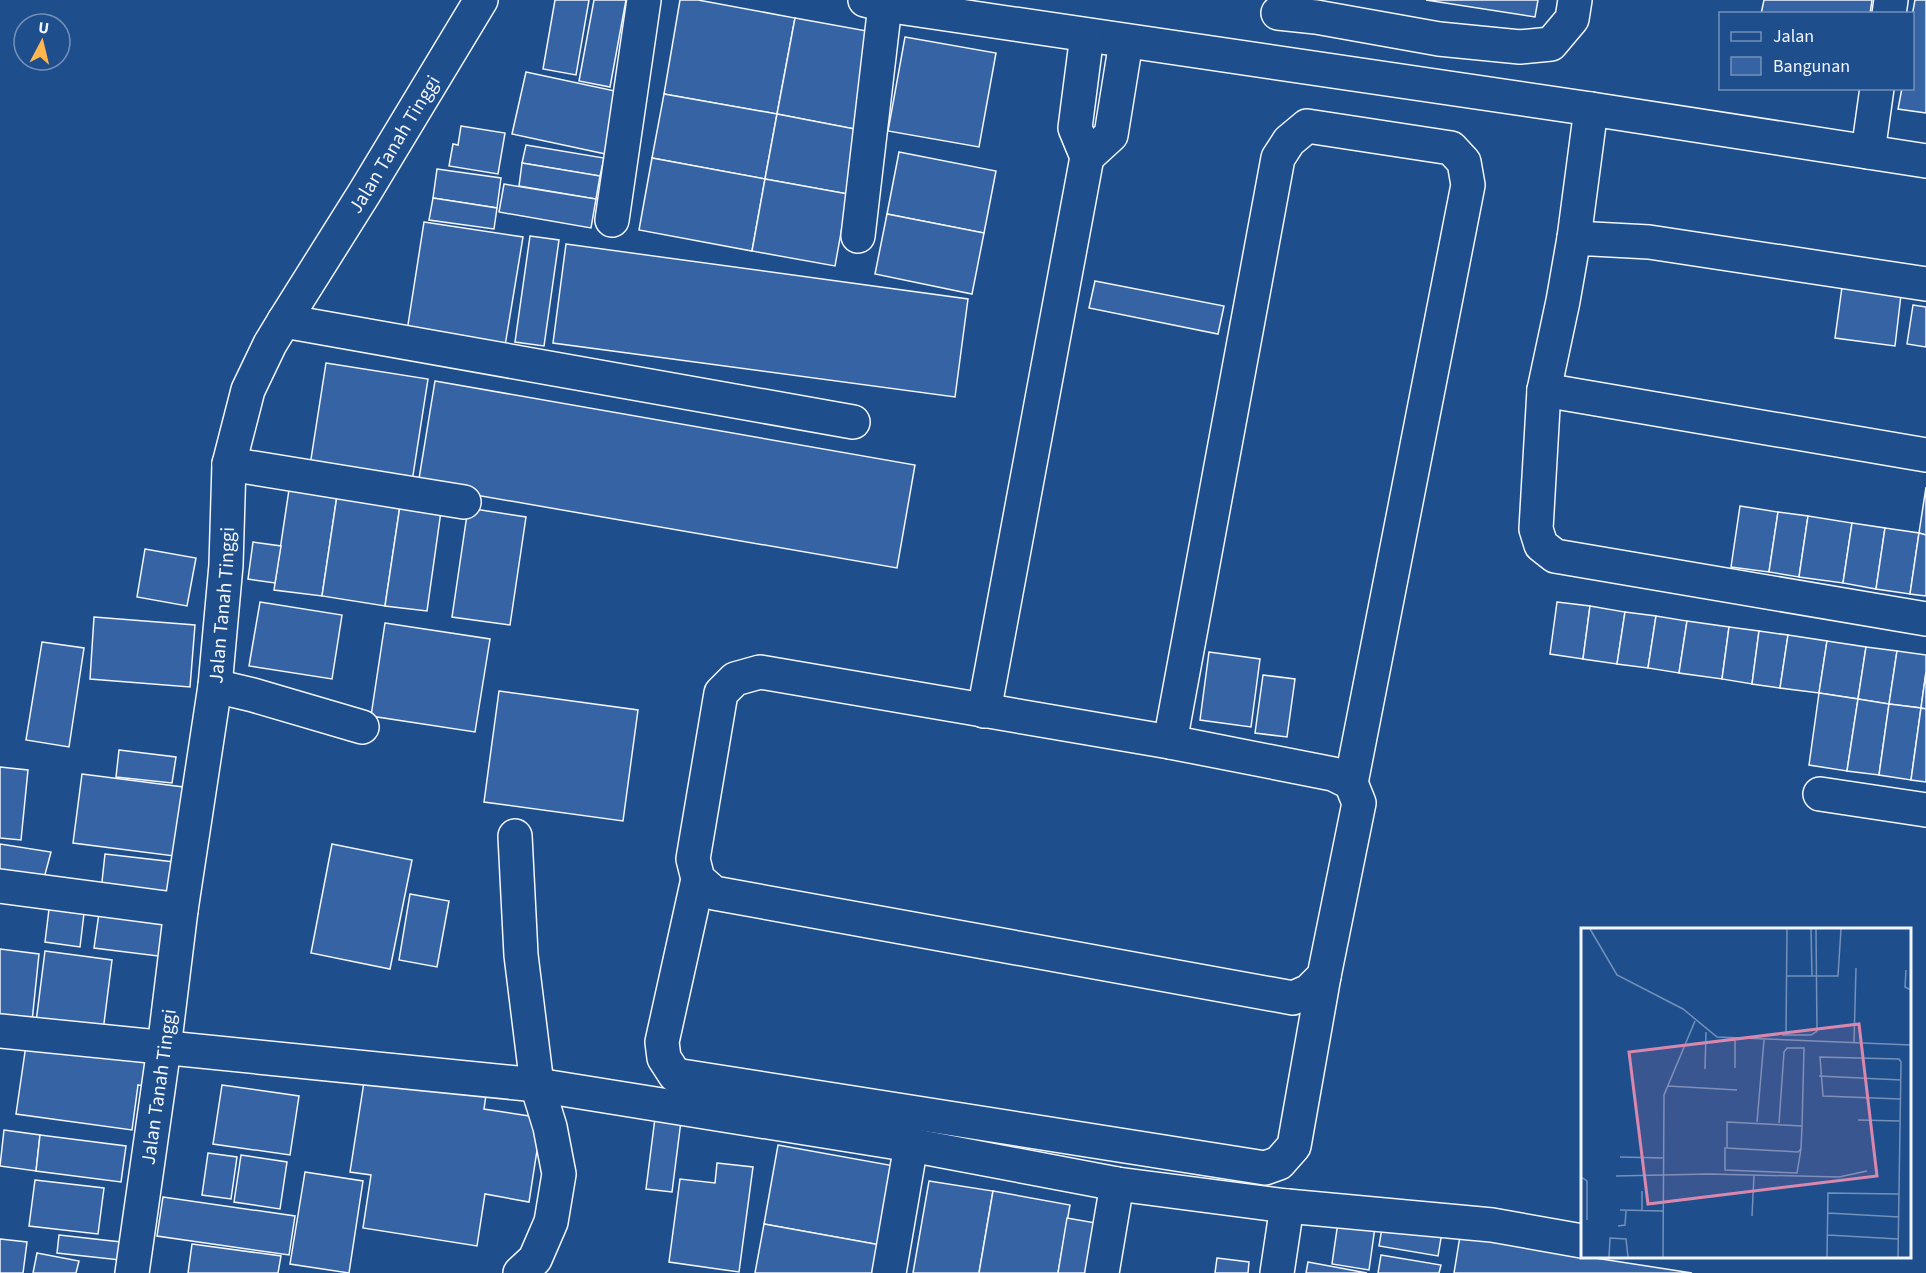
<svg xmlns="http://www.w3.org/2000/svg" width="1926" height="1273" font-family="'Source Sans 3',sans-serif">
<style>
.building{fill:#3563a3;stroke:#f2f6ff;stroke-width:1.5}
.lines{fill:none;stroke-linecap:round;stroke-linejoin:round}
.minor-casing{stroke:#f2f6ff;stroke-width:36}
.minor{stroke:#1f4e8c;stroke-width:33}
.labels{text-anchor:middle;stroke-width:4.5;stroke-linejoin:round;paint-order:stroke}
.street-label{font-size:20px;fill:#f2f6ff;stroke:#1f4e8c}
.inset-road{fill:none;stroke:#7391ba;stroke-width:1.5}
.view{fill:#da87ad;fill-opacity:0.15;stroke:#da87ad;stroke-width:3}
.inset-edge{fill:none;stroke:#f2f6ff;stroke-width:3}
</style>
<rect width="100%" height="100%" fill="#1f4e8c"/>
<g class="building">
<polygon points="555,0 589,0 576,75 543,69"/>
<polygon points="594,0 626,0 610,87 579,81"/>
<polygon points="680,0 698,0 795,18 777,114 664,94"/>
<polygon points="1426,0 1538,0 1535,17"/>
<polygon points="1764,0 1872,0 1870,14 1761,14"/>
<polygon points="1915,0 1926,0 1926,113 1898,109 1902,88 1912,88 1912,16"/>
<polygon points="795,18 878,33 860,130 777,114"/>
<polygon points="905,37 996,53 979,147 888,131"/>
<polygon points="526,72 629,94 615,156 512,134"/>
<polygon points="664,94 777,114 765,179 652,158"/>
<polygon points="777,114 860,130 848,194 765,179"/>
<polygon points="461,126 505,133 498,174 449,166 453,144 458,145"/>
<polygon points="526,145 604,158 600,176 522,163"/>
<polygon points="899,152 996,171 984,233 887,214"/>
<polygon points="652,158 765,179 752,251 639,230"/>
<polygon points="522,163 600,176 596,199 519,186"/>
<polygon points="437,169 501,178 497,208 433,198"/>
<polygon points="765,179 848,194 835,266 752,251"/>
<polygon points="504,184 596,199 591,228 499,212"/>
<polygon points="433,198 497,208 494,229 429,220"/>
<polygon points="887,214 984,233 972,294 875,274"/>
<polygon points="424,222 523,237 505,346 407,331"/>
<polygon points="530,236 559,240 544,346 515,342"/>
<polygon points="566,244 968,299 955,397 553,343"/>
<polygon points="1095,281 1224,306 1218,334 1089,308"/>
<polygon points="1842,287 1901,295 1895,346 1835,338"/>
<polygon points="1913,305 1926,307 1926,347 1907,344"/>
<polygon points="326,363 428,379 411,488 309,472"/>
<polygon points="435,381 915,465 897,568 418,485"/>
<polygon points="290,483 338,489 322,596 274,590"/>
<polygon points="1926,487 1926,535 1919,533"/>
<polygon points="338,489 401,499 385,606 322,596"/>
<polygon points="401,499 442,504 427,611 385,606"/>
<polygon points="1740,506 1778,512 1769,572 1731,567"/>
<polygon points="468,508 526,517 510,625 452,617"/>
<polygon points="1778,512 1808,516 1799,577 1769,572"/>
<polygon points="1808,516 1852,523 1843,583 1799,577"/>
<polygon points="1852,523 1885,528 1876,589 1843,583"/>
<polygon points="1885,528 1919,533 1910,594 1876,589"/>
<polygon points="1919,533 1926,535 1926,596 1910,594"/>
<polygon points="253,542 281,546 275,583 248,579"/>
<polygon points="145,549 196,558 187,606 137,597"/>
<polygon points="260,602 342,615 332,679 249,666"/>
<polygon points="1557,602 1590,606 1583,659 1550,654"/>
<polygon points="1590,606 1625,612 1617,664 1583,659"/>
<polygon points="1625,612 1656,616 1648,668 1617,664"/>
<polygon points="1656,616 1687,621 1679,673 1648,668"/>
<polygon points="94,617 195,625 190,687 90,679"/>
<polygon points="1687,621 1729,627 1722,679 1679,673"/>
<polygon points="385,623 490,639 475,732 371,716"/>
<polygon points="1729,627 1759,631 1752,684 1722,679"/>
<polygon points="1759,631 1788,635 1780,688 1752,684"/>
<polygon points="1788,635 1827,641 1819,693 1780,688"/>
<polygon points="1827,641 1866,647 1858,699 1819,693"/>
<polygon points="42,642 84,648 69,747 26,740"/>
<polygon points="1866,647 1897,651 1889,704 1858,699"/>
<polygon points="1897,651 1926,655 1926,672 1921,708 1889,704"/>
<polygon points="1209,652 1260,659 1251,727 1200,720"/>
<polygon points="1926,672 1926,709 1921,708"/>
<polygon points="1263,675 1295,679 1287,737 1255,733"/>
<polygon points="499,691 638,710 623,821 484,802"/>
<polygon points="1819,693 1858,699 1847,771 1809,765"/>
<polygon points="1858,699 1889,704 1879,775 1847,771"/>
<polygon points="1889,704 1921,708 1911,780 1879,775"/>
<polygon points="1921,708 1926,709 1926,782 1911,780"/>
<polygon points="119,750 176,757 172,783 116,777"/>
<polygon points="0,767 28,770 21,840 0,838"/>
<polygon points="82,774 191,788 182,857 73,843"/>
<polygon points="0,844 51,852 43,882 0,874"/>
<polygon points="332,844 412,860 390,969 311,953"/>
<polygon points="105,854 183,863 179,901 101,891"/>
<polygon points="410,894 449,901 437,967 399,960"/>
<polygon points="50,901 85,905 80,947 45,942"/>
<polygon points="100,906 172,916 166,957 94,948"/>
<polygon points="0,949 39,954 31,1031 0,1027"/>
<polygon points="45,951 112,960 102,1039 35,1030"/>
<polygon points="26,1045 153,1063 149,1087 138,1085 132,1130 16,1114"/>
<polygon points="366,1069 487,1088 484,1109 542,1118 529,1202 485,1194 477,1246 363,1228 371,1175 350,1172"/>
<polygon points="222,1085 299,1096 290,1155 213,1144"/>
<polygon points="655,1118 681,1121 672,1192 646,1189"/>
<polygon points="4,1130 40,1135 36,1171 0,1166"/>
<polygon points="40,1135 126,1146 121,1182 36,1171"/>
<polygon points="778,1145 900,1167 886,1246 764,1224"/>
<polygon points="208,1153 237,1157 231,1199 202,1195"/>
<polygon points="241,1155 287,1162 280,1209 234,1202"/>
<polygon points="717,1163 753,1167 739,1272 669,1262 680,1179 715,1183"/>
<polygon points="305,1172 363,1181 349,1273 290,1264"/>
<polygon points="35,1180 104,1188 98,1234 29,1226"/>
<polygon points="929,1181 993,1191 979,1273 913,1273"/>
<polygon points="993,1191 1070,1205 1058,1273 979,1273"/>
<polygon points="163,1197 295,1216 289,1255 157,1236"/>
<polygon points="1339,1215 1376,1220 1369,1270 1332,1264"/>
<polygon points="1067,1218 1107,1225 1098,1273 1058,1273"/>
<polygon points="1383,1222 1442,1232 1438,1256 1379,1246"/>
<polygon points="764,1224 886,1246 881,1273 755,1273"/>
<polygon points="59,1235 121,1242 120,1260 57,1253"/>
<polygon points="1460,1236 1582,1256 1692,1273 1454,1273"/>
<polygon points="0,1239 27,1242 23,1273 0,1273"/>
<polygon points="192,1244 281,1256 278,1273 188,1273"/>
<polygon points="37,1253 79,1261 76,1273 33,1273"/>
<polygon points="1381,1255 1441,1265 1439,1273 1378,1273"/>
<polygon points="1217,1258 1249,1262 1248,1273 1215,1273"/>
<polygon points="1308,1262 1367,1273 1306,1273"/>
</g>
<g class="lines">
<g class="minor-casing">
<g id="minor">
<polyline points="865,0 885,5 1591,109 1926,161"/>
<polyline points="1278,13 1316,17 1439,39 1520,47 1551,44 1572,19 1575,0"/>
<polyline points="1889,14 1891,0"/>
<polyline points="1868,152 1877,88"/>
<polyline points="1087,157 1111,135 1126,42"/>
<polyline points="612,220 644,0"/>
<polyline points="858,236 885,5"/>
<polyline points="1574,238 1591,109"/>
<polyline points="1926,284 1649,242 1574,238 1563,301 1544,390 1536,529 1541,545 1555,556 1926,619"/>
<polyline points="284,321 853,422"/>
<polyline points="1544,390 1926,455"/>
<polyline points="229,464 464,502"/>
<polygon points="760,672 1170,742 1333,774 1351,783 1359,803 1324,976 1309,991 1293,998 714,893 698,879 693,859 721,693 735,679"/>
<polyline points="215,686 253,695 362,727"/>
<polyline points="984,711 1087,157 1075,128 1087,35"/>
<polyline points="1170,742 1278,158 1289,141 1307,126 1451,148 1464,162 1468,185 1351,783"/>
<polyline points="1820,794 1926,810"/>
<polyline points="515,836 521,955 537,1085 550,1127 559,1174 551,1222 535,1259 520,1273"/>
<polyline points="698,879 662,1042 664,1058 675,1075 1265,1168 1279,1163 1294,1146 1324,976"/>
<polyline points="0,886 181,910"/>
<polyline points="0,1031 537,1085 911,1145 1117,1184 1287,1206 1492,1225 1582,1241"/>
<path id="s1" d="M132,1273L164,1048L181,910L215,686L226,565L229,464L248,390L270,344L284,321L365,192L481,0"/>
<polyline points="889,1273 911,1145"/>
<polyline points="1102,1273 1117,1184"/>
<polyline points="1277,1273 1287,1206"/>
</g>
</g>
<use href="#minor" class="minor"/>
</g>
<g class="labels">
<g class="street-label">
<text dy="7" stroke="none"><textPath href="#s1" startOffset="1178">Jalan Tanah Tinggi</textPath></text>
<text dy="7" stroke="none"><textPath href="#s1" startOffset="674">Jalan Tanah Tinggi</textPath></text>
<text dy="7" stroke="none"><textPath href="#s1" startOffset="188">Jalan Tanah Tinggi</textPath></text>
</g>
</g>
<g transform="translate(1581 928)">
<rect width="330" height="330" fill="#1f4e8c"/>
<path class="inset-road" d="M9,1L36,47L102,81L136,109L330,117M230,1L231,48M325,42L324,59L330,62M206,48H257L260,1M201,107H230L236,103L235,1M205,107L206,1M154,112V140M273,115L275,40M124,141L125,104M238,148L320,152M87,158L156,162M277,192L319,193M146,194L221,198L220,221L217,224L146,220ZM176,194L183,112M198,195L203,124L206,120H223L221,198M144,219V242L216,245L220,221M39,229L83,230M35,248L128,246L258,249L286,243M0,249L6,253V292M39,282L82,283M61,283V263M247,285L318,289M171,288L173,247M37,298L44,297L45,283M247,307L317,311M28,329L29,310L45,311L47,329M82,329L83,167L114,93M246,329L247,265L318,266M317,329L320,134L318,131L239,129L242,168L319,171"/>
<path class="view" d="M278,96L296,248L67,276L48,124Z"/>
<rect width="330" height="330" class="inset-edge"/>
</g>
<rect x="1719" y="12" width="195" height="78" fill="#1f4e8c" stroke="#7391ba" stroke-width="1.5"/>
<rect x="1731" y="32" width="30" height="9" fill="#1f4e8c" stroke="#7391ba" stroke-width="1.5"/>
<text x="1773" y="42" font-size="18" fill="#f2f6ff">Jalan</text>
<rect x="1731" y="57" width="30" height="18" fill="#3563a3" stroke="#7391ba" stroke-width="1.5"/>
<text x="1773" y="72" font-size="18" fill="#f2f6ff">Bangunan</text>
<g transform="translate(42 42) rotate(7)"><circle r="28" fill="#1f4e8c" stroke="#7391ba" stroke-width="1.5"/>
<path d="M0-4.5L10 22L0 15L-10 22Z" fill="#ffb74d"/>
<text y="-9" font-size="16" font-weight="bold" text-anchor="middle" fill="#f2f6ff">U</text>
</g>
</svg>
